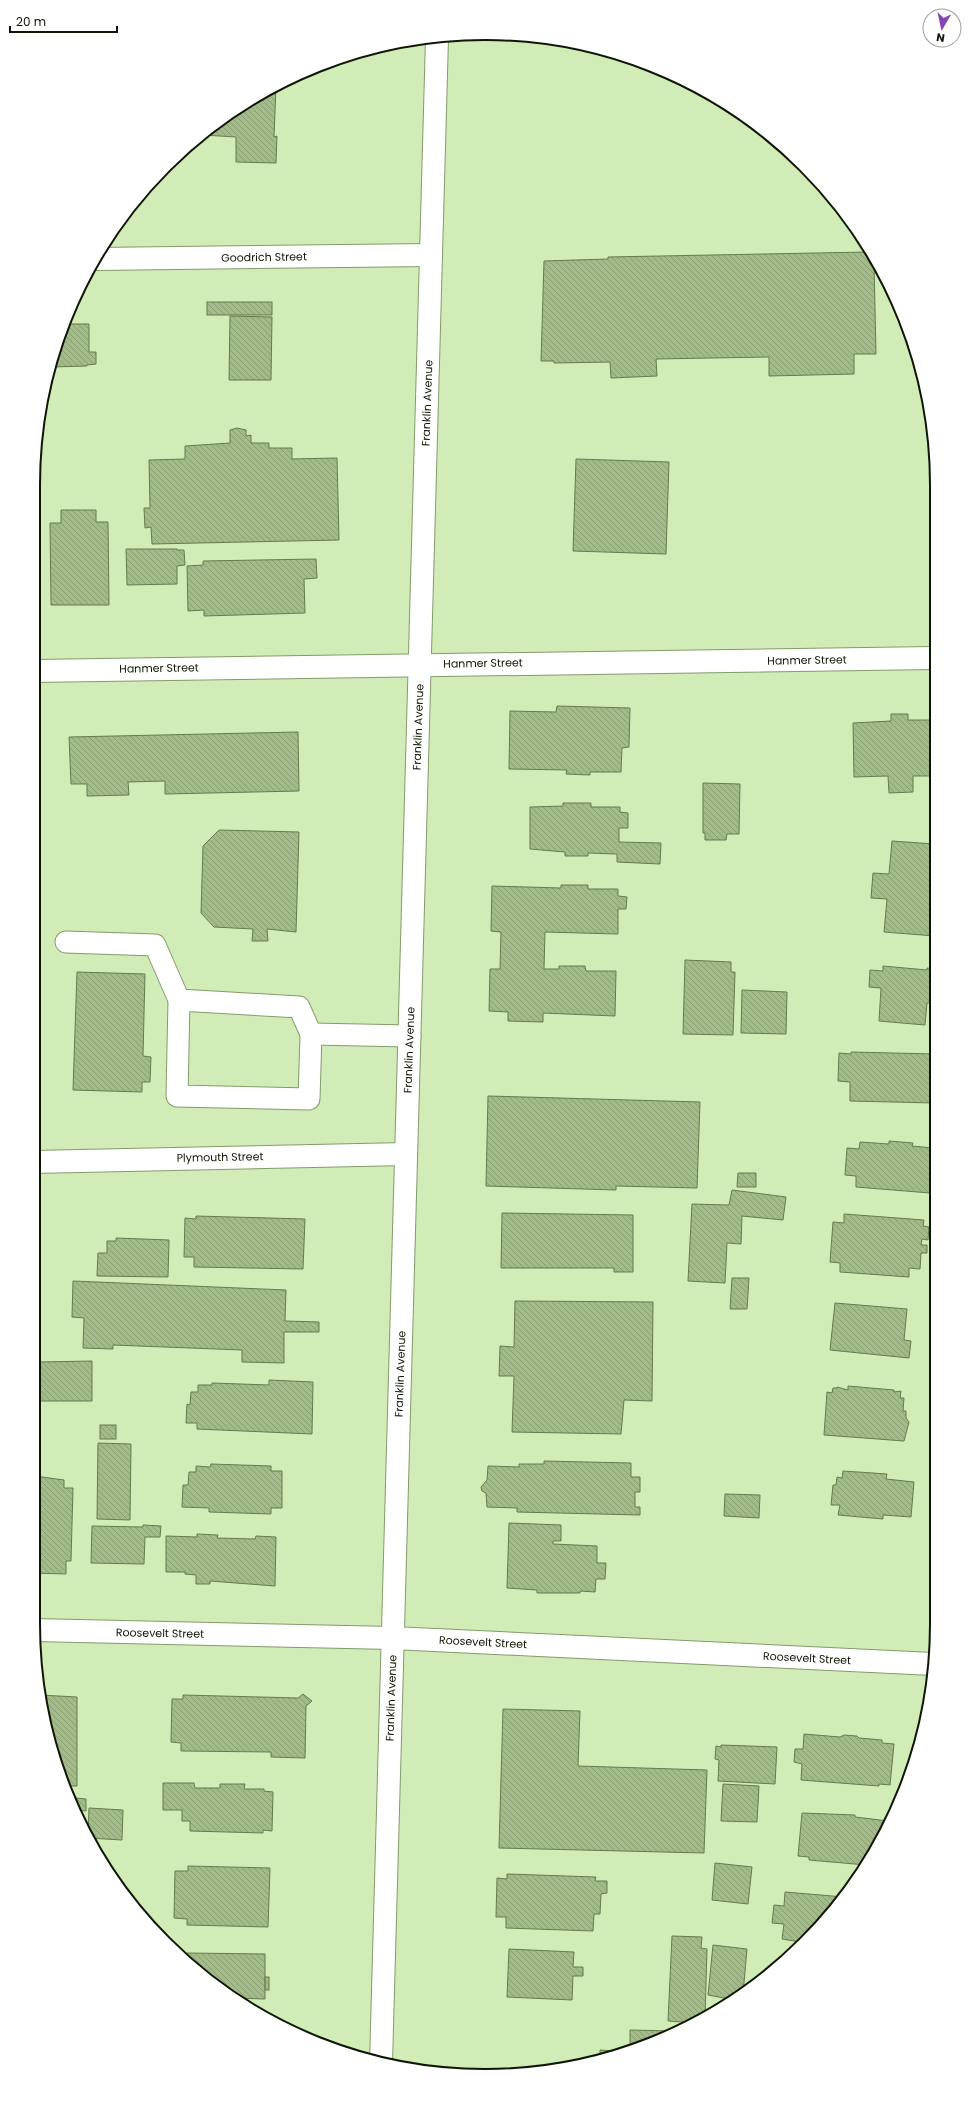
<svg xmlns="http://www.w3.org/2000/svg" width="970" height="2109" font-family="Poppins,sans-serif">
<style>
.building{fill:url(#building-back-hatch);stroke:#647b4b}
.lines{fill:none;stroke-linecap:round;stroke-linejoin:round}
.lane-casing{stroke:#839b6a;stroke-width:23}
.street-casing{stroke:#839b6a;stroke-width:24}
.secondary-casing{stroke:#839b6a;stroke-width:24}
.lane{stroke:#fff;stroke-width:21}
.street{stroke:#fff;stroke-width:22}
.secondary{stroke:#fff;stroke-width:22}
.labels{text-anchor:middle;stroke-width:4;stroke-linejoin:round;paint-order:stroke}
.street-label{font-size:11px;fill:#0e1704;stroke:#fff}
.rim{fill:none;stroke:#0e1704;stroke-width:2}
</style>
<defs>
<pattern id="building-back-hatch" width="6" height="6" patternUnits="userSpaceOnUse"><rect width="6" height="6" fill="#a2bb88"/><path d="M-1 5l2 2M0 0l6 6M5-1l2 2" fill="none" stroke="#8aa074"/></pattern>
</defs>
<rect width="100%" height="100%" fill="#d2ecb7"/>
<g class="building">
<polygon points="276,87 274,137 277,136 276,163 236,162 236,137 203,135 234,109"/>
<polygon points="868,252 874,263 876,354 854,354 854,374 769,376 769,357 656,359 657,376 611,378 610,362 554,363 554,361 541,361 544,261 608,259 608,257"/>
<rect x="207" y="302" width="65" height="13"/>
<polygon points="230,316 272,317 271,380 229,380"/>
<polygon points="64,324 89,324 89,352 96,352 96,364 87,365 87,366 51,367"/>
<polygon points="237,428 246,430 246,436 251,435 251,443 269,443 269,448 292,448 292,459 337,458 339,540 152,544 151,527 145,528 144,508 150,508 149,460 185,459 185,446 230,443 230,430"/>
<polygon points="576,459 669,462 666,554 573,551"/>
<polygon points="61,510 96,510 96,522 108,522 109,605 51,605 50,523 61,523"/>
<polygon points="126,549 177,549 177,550 184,550 185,565 177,566 177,584 127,585"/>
<polygon points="316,559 317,578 304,579 305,613 204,616 204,610 188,611 187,566 203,565 203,561"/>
<polygon points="557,706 630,708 629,747 622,748 621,772 590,772 590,775 566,774 567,770 509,769 510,711 556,712"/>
<polygon points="891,714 908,714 908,720 934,720 934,776 913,776 913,792 889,793 888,776 854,777 853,723 891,721"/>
<polygon points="298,732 299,791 165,794 165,781 128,782 129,795 87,796 87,784 71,784 69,737"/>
<polygon points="703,783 740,784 739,834 727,834 726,840 705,840 705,833 703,833"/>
<polygon points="563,803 591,803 591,807 620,807 620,812 628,813 628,828 619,828 619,842 661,843 660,864 617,862 617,854 588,853 588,856 565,856 565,852 530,849 530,807 563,806"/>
<polygon points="219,830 299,832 296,932 267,929 268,941 252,941 253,929 214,927 201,913 203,846"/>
<polygon points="892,841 934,844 935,936 884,932 887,899 871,898 873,873 889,874"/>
<polygon points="561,885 588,885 588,889 618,889 618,896 627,897 626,909 618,909 618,934 545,932 544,969 559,969 559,966 585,966 586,971 616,971 615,1016 543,1013 543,1022 508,1021 508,1012 489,1011 490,969 500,969 501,932 491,931 492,886 561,888"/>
<polygon points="685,960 731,962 731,972 735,972 733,1035 683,1034"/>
<polygon points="883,966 927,970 927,968 934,969 932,995 935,995 935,1002 927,1003 925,1025 879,1021 881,988 869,987 870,970 883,971"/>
<polygon points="77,972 145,974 143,1056 151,1057 150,1082 142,1082 142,1092 73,1090"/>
<polygon points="742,990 787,992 786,1034 741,1033"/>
<polygon points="851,1052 935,1054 934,1103 850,1101 850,1082 838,1081 839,1053 851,1054"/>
<polygon points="488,1096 700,1102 697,1188 616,1186 616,1190 486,1186"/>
<polygon points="889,1141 913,1143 912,1146 933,1148 933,1151 935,1151 936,1191 930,1191 930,1193 856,1187 856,1176 845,1175 847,1148 859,1149 860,1142 889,1144"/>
<polygon points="738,1173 756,1173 756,1187 737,1187"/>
<polygon points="732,1190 786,1197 783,1220 742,1216 741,1244 727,1243 725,1283 688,1281 692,1204 729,1205"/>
<polygon points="502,1213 633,1215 633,1272 614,1272 614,1268 501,1268"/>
<polygon points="844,1214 924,1220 923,1226 929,1227 928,1240 922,1239 921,1245 927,1245 927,1253 921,1253 920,1269 909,1268 909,1277 840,1272 840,1263 830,1262 833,1222 844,1223"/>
<polygon points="196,1216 305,1219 303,1269 194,1267 194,1257 184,1257 185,1218 196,1219"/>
<polygon points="116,1238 169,1240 168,1277 97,1276 98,1253 107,1253 107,1241 116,1241"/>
<polygon points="732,1278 749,1278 747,1309 730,1309"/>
<polygon points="73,1281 286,1290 285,1321 319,1322 319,1332 284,1332 284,1363 242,1362 242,1350 113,1345 113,1349 83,1348 84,1318 72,1317"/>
<polygon points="515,1301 653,1302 652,1401 624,1400 621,1434 512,1432 514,1376 499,1376 500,1346 514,1347"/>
<polygon points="835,1303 907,1309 904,1340 911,1341 909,1358 830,1350"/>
<polygon points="92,1361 92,1401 39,1401 39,1362"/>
<polygon points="269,1380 313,1382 312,1434 197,1429 197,1423 186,1423 187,1404 190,1405 191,1392 198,1392 198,1385 212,1385 212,1383 269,1385"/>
<polygon points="848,1386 894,1390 894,1392 901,1391 900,1398 904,1398 903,1411 906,1411 906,1418 909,1422 904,1441 824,1435 827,1392 832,1393 833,1388 837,1388 837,1387 848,1390"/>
<rect x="100" y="1425" width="16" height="14"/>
<polygon points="98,1443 131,1444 130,1520 97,1519"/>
<polygon points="544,1461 631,1463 631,1477 640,1477 640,1492 635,1492 635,1507 640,1507 640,1515 517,1512 517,1508 487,1507 486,1493 482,1491 481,1487 487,1480 488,1466 519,1467 519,1464 544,1464"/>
<polygon points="211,1464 271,1466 271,1471 282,1471 282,1508 271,1508 271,1514 209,1512 209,1508 182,1507 183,1485 188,1485 189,1472 196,1472 196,1466 210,1467"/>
<polygon points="843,1471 887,1474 886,1479 914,1482 911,1517 883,1515 883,1519 838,1515 840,1505 831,1505 833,1485 836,1485 837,1477 842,1478"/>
<polygon points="35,1476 64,1480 64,1488 73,1488 71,1561 66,1561 66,1574 33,1573 33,1488 35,1488"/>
<polygon points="725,1494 760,1495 759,1518 724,1516"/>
<polygon points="509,1523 561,1525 561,1541 553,1541 553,1544 597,1546 597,1563 606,1563 605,1579 596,1579 595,1592 580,1591 580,1593 537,1593 537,1590 507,1588"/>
<polygon points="143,1525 161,1526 160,1537 145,1537 144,1564 91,1563 92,1526 143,1527"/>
<polygon points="197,1534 218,1535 217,1538 255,1539 256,1536 276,1537 275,1586 210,1581 210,1584 196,1584 196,1575 185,1574 185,1572 166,1572 166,1536 197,1537"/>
<polygon points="303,1694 312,1701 306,1706 305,1758 271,1757 271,1752 181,1751 181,1743 171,1742 172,1699 183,1699 183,1695 298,1698"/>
<polygon points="40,1695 77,1697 77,1786 65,1786 57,1770 42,1712"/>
<polygon points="503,1709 580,1711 578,1766 707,1770 704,1853 499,1848"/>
<polygon points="804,1734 840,1737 844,1735 857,1736 859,1738 882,1740 882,1743 894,1744 890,1785 879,1784 879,1786 801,1780 802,1764 794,1762 795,1749 803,1749"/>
<polygon points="721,1745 777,1747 775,1784 718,1781 719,1760 715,1759 716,1746 721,1747"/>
<polygon points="163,1783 194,1783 195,1788 220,1788 220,1784 245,1784 244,1789 264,1789 264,1791 273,1792 272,1831 263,1830 263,1833 190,1831 190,1821 182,1821 182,1810 163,1810"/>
<polygon points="723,1784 759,1786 757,1822 721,1821"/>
<polygon points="76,1798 86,1799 86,1811 75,1810"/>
<polygon points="89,1808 123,1810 122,1840 88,1838"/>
<polygon points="802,1813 855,1815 855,1817 888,1821 887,1826 866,1865 809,1860 809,1857 798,1856"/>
<polygon points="715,1863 752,1867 748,1904 712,1900"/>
<polygon points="188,1866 270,1868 268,1927 187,1925 187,1919 174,1918 175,1871 188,1871"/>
<polygon points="507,1874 596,1877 595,1881 607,1881 607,1893 601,1894 600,1914 594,1914 593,1931 506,1928 506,1917 496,1917 497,1878 507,1879"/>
<polygon points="785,1892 844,1897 825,1922 803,1942 800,1942 782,1939 784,1924 772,1923 774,1905 784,1906"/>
<polygon points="672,1936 702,1937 701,1948 707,1949 705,2018 695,2023 668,2021"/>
<polygon points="713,1945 747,1949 743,1994 734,2000 708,1995"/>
<polygon points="509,1949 574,1952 573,1967 583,1967 583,1976 573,1976 572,2000 507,1997"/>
<polygon points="187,1953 265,1954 265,1999 235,1998 187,1964 182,1959 187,1959"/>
<rect x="265" y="1977" width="4" height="13"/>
<polygon points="630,2030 673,2031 677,2031 631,2052 600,2060 600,2050 630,2052"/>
</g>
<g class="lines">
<g class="lane-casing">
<g id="lane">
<polyline points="66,942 155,945 179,1000 177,1096 309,1099 311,1034 299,1007 179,1000"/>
<polyline points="311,1034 410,1036"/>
</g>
</g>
<g class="street-casing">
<g id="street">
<polyline points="96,259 431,255"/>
<polyline points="33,671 934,658"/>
<polyline points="33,1162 406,1154"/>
<polyline points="34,1630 393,1638 933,1664"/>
</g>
</g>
<g class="secondary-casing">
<polyline id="secondary" points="381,2063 437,38"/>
</g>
<use href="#lane" class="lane"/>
<use href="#street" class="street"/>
<use href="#secondary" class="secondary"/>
</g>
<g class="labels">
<g class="street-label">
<text transform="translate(264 257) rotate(-1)" y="4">Goodrich Street</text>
<text transform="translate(427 403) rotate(-88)" y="4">Franklin Avenue</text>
<text transform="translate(807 660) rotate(-1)" y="4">Hanmer Street</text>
<text transform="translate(483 663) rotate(-1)" y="4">Hanmer Street</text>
<text transform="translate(159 668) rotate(-1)" y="4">Hanmer Street</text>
<text transform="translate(418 727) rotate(-88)" y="4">Franklin Avenue</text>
<text transform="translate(409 1050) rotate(-88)" y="4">Franklin Avenue</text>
<text transform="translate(220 1157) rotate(-1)" y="4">Plymouth Street</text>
<text transform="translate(400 1374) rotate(-88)" y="4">Franklin Avenue</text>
<text transform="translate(160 1633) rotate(1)" y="4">Roosevelt Street</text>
<text transform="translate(483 1642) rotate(3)" y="4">Roosevelt Street</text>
<text transform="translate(807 1658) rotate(3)" y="4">Roosevelt Street</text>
<text transform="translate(391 1698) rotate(-88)" y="4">Franklin Avenue</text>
</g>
</g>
<path d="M0 0H970V2109H0ZM485 40H485A445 445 0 0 1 930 485V1624A445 445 0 0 1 485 2069H485A445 445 0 0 1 40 1624V485A445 445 0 0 1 485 40Z" fill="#fff" fill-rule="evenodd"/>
<path class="rim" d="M485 40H485A445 445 0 0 1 930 485V1624A445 445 0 0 1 485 2069H485A445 445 0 0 1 40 1624V485A445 445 0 0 1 485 40Z"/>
<g transform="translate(942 28) rotate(189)"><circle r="19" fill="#ffffff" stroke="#9fa29b"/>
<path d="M0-3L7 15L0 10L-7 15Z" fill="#8843b6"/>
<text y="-6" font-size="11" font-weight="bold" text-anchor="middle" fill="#0e1704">N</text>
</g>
<path d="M10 26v6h107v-6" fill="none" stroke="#0e1704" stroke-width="2"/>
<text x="16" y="26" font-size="12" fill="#0e1704" stroke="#ffffff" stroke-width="3" paint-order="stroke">20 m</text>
</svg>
